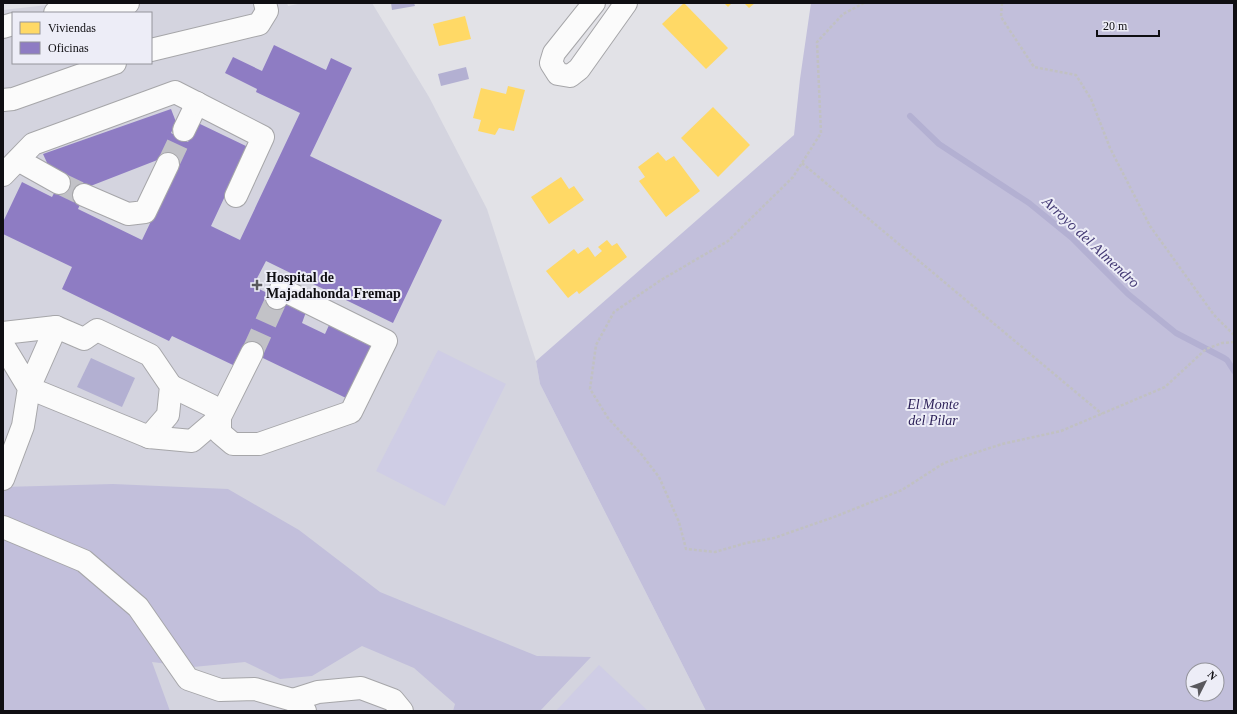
<svg xmlns="http://www.w3.org/2000/svg" width="1237" height="714" font-family="'Times New Roman',serif">
<style>
.built{fill:#d4d4df;fill-rule:evenodd}
.green{fill:#cfcde5}
.forest{fill:#c2bfdb;fill-rule:evenodd}
.water{fill:#b3b0d2}
.homes{fill:#ffd966}
.offices{fill:#8e7cc3;fill-rule:evenodd}
.lines{fill:none;stroke-linecap:round;stroke-linejoin:round}
.stream{stroke:#b3b0d2;stroke-width:6}
.minor-tunnel{stroke:#c2c2c7;stroke-width:22;stroke-dasharray:22 11;stroke-linecap:butt}
.minor-casing{stroke:#a6a6a9;stroke-width:24}
.path{stroke:#c1c1c2;stroke-width:2.5;stroke-dasharray:3 2;stroke-linecap:butt}
.minor{stroke:#fbfbfb;stroke-width:22}
.poi-dot{fill:#59585d;stroke:#ededf7;stroke-width:1.5}
.labels{text-anchor:middle;stroke-width:4;stroke-linejoin:round;paint-order:stroke}
.poi-label{font-size:14px;font-weight:bold;fill:#0f0e12;stroke:#ededf7;text-anchor:start}
.park-label{font-size:14px;font-style:italic;fill:#2a1e56;stroke:#ededf7}
.water-label{font-size:15px;font-style:italic;fill:#433974;stroke:#ededf7}
</style>
<rect width="100%" height="100%" fill="#e2e2e7"/>
<path class="built" d="M65,3H287L288,6L303,3H372L429,97L487,209L536,361L540,384L706,711H3V10ZM13,13H151V63H13Z"/>
<g class="green">
<polygon points="438,350 506,384 445,506 376,471"/>
<polygon points="599,665 648,711 556,711"/>
</g>
<g class="forest">
<path d="M811,3H1234V711H706L540,384L536,361L794,135L800,79ZM1193,670H1217V694H1193Z"/>
<polygon points="113,484 228,489 299,530 380,592 537,656 591,657 540,711 453,711 455,704 414,668 362,646 312,676 280,679 245,662 193,667 152,662 170,711 3,711 3,487"/>
</g>
<g class="water">
<polygon points="391,3 414,3 415,6 392,10"/>
<polygon points="466,67 469,79 441,86 438,74"/>
<polygon points="91,358 135,378 122,407 77,387"/>
</g>
<g class="homes">
<polygon points="684,3 728,48 706,69 662,24"/>
<polygon points="724,3 732,3 728,7"/>
<polygon points="744,3 755,3 749,8"/>
<polygon points="465,16 471,39 439,46 433,24"/>
<polygon points="508,86 525,90 514,131 499,128 495,135 478,131 481,120 473,118 481,88 506,94"/>
<polygon points="713,107 750,145 718,177 681,138"/>
<polygon points="658,152 666,161 674,156 700,191 666,217 639,181 645,177 638,167"/>
<polygon points="561,177 569,189 574,186 584,200 549,224 531,197"/>
<polygon points="607,240 612,246 617,243 627,257 579,294 577,291 568,298 546,271 574,249 578,254 588,247 595,257 602,251 598,247"/>
</g>
<path class="offices" d="M274,45L326,70L331,58L352,68L310,156L442,220L393,323L266,261L253,286L306,312L302,323L325,334L330,323L373,343L346,398L242,348L233,365L172,336L169,341L62,289L72,267L3,234V222L22,182L52,197L64,174L49,167L43,154L171,109L176,122L171,133L188,142L198,123L248,147L211,226L240,240L300,113L256,92L257,89L225,73L233,57L262,71ZM160,159L177,167L142,240L78,209L88,187Z"/>
<g class="lines">
<polyline class="stream" points="910,116 939,144 1029,203 1072,238 1128,294 1176,333 1224,358 1227,360 1234,371"/>
<g class="minor-tunnel">
<polyline points="168,164 184,130"/>
<polyline points="59,183 84,195"/>
<polyline points="252,353 277,298"/>
</g>
<g class="minor-casing">
<g id="minor">
<polyline points="594,3 554,53 551,63 558,74 570,76 579,69 626,3"/>
<polyline points="55,13 128,3"/>
<polyline points="3,27 13,24"/>
<polyline points="151,50 259,24 267,11 265,3"/>
<polyline points="3,100 13,99 115,63"/>
<polyline points="184,130 197,103"/>
<polyline points="18,160 59,183"/>
<polyline points="3,175 33,144 175,92 263,137 236,196"/>
<polyline points="84,195 128,214 145,212 168,164"/>
<polyline points="3,333 56,327"/>
<polyline points="3,345 29,388 149,437 168,415 171,386 150,355 97,330 84,339 56,327 29,388 23,426 3,479"/>
<polyline points="171,386 212,406 220,417 220,433 233,444 259,444 351,412 386,341 281,289 277,298"/>
<polyline points="149,437 192,441 220,417 252,353"/>
<polyline points="3,527 84,561 138,607 188,679 220,690 255,689 293,700 305,711"/>
<polyline points="293,700 318,692 361,688 393,700 402,711"/>
</g>
</g>
<g class="path">
<polyline points="864,3 843,14 817,42 821,133 793,177 728,241 661,280 614,312 596,345 590,389 608,418 642,455 659,477 679,522 686,549 715,552 746,543 774,538 834,517 902,490 944,463 1002,444 1061,431 1165,387 1206,349 1222,343 1234,342"/>
<polyline points="1002,3 1001,17 1034,67 1076,75 1091,99 1110,148 1150,226 1214,315 1234,335"/>
<polyline points="802,163 1102,414"/>
</g>
<use href="#minor" class="minor"/>
</g>
<path class="poi-dot" d="M255 279h4v4h4v4h-4v4h-4v-4h-4v-4h4z"/>
<g class="labels">
<g class="poi-label">
<text x="266" y="282">Hospital de<tspan x="266" dy="16">Majadahonda Fremap</tspan></text>
</g>
<g class="park-label">
<text x="933" y="409">El Monte<tspan x="933" dy="16">del Pilar</tspan></text>
</g>
<g class="water-label">
<text transform="translate(1091 242) rotate(43)" y="5">Arroyo del Almendro</text>
</g>
</g>
<rect width="1237" height="714" fill="none" stroke="#0f0e12" stroke-width="8"/>
<rect x="12" y="12" width="140" height="52" fill="#ededf7" stroke="#94949b"/>
<rect x="20" y="22" width="20" height="12" fill="#ffd966" stroke="#94949b"/>
<text x="48" y="32" font-size="12" fill="#0f0e12">Viviendas</text>
<rect x="20" y="42" width="20" height="12" fill="#8e7cc3" stroke="#94949b"/>
<text x="48" y="52" font-size="12" fill="#0f0e12">Oficinas</text>
<g transform="translate(1205 682) rotate(48)"><circle r="19" fill="#ededf7" stroke="#94949b"/>
<path d="M0-3L7 15L0 10L-7 15Z" fill="#59585d"/>
<text y="-6" font-size="11" font-weight="bold" text-anchor="middle" fill="#0f0e12">N</text>
</g>
<path d="M1097 30v6h62v-6" fill="none" stroke="#0f0e12" stroke-width="2"/>
<text x="1103" y="30" font-size="12" fill="#0f0e12" stroke="#ededf7" stroke-width="3" paint-order="stroke">20 m</text>
</svg>
